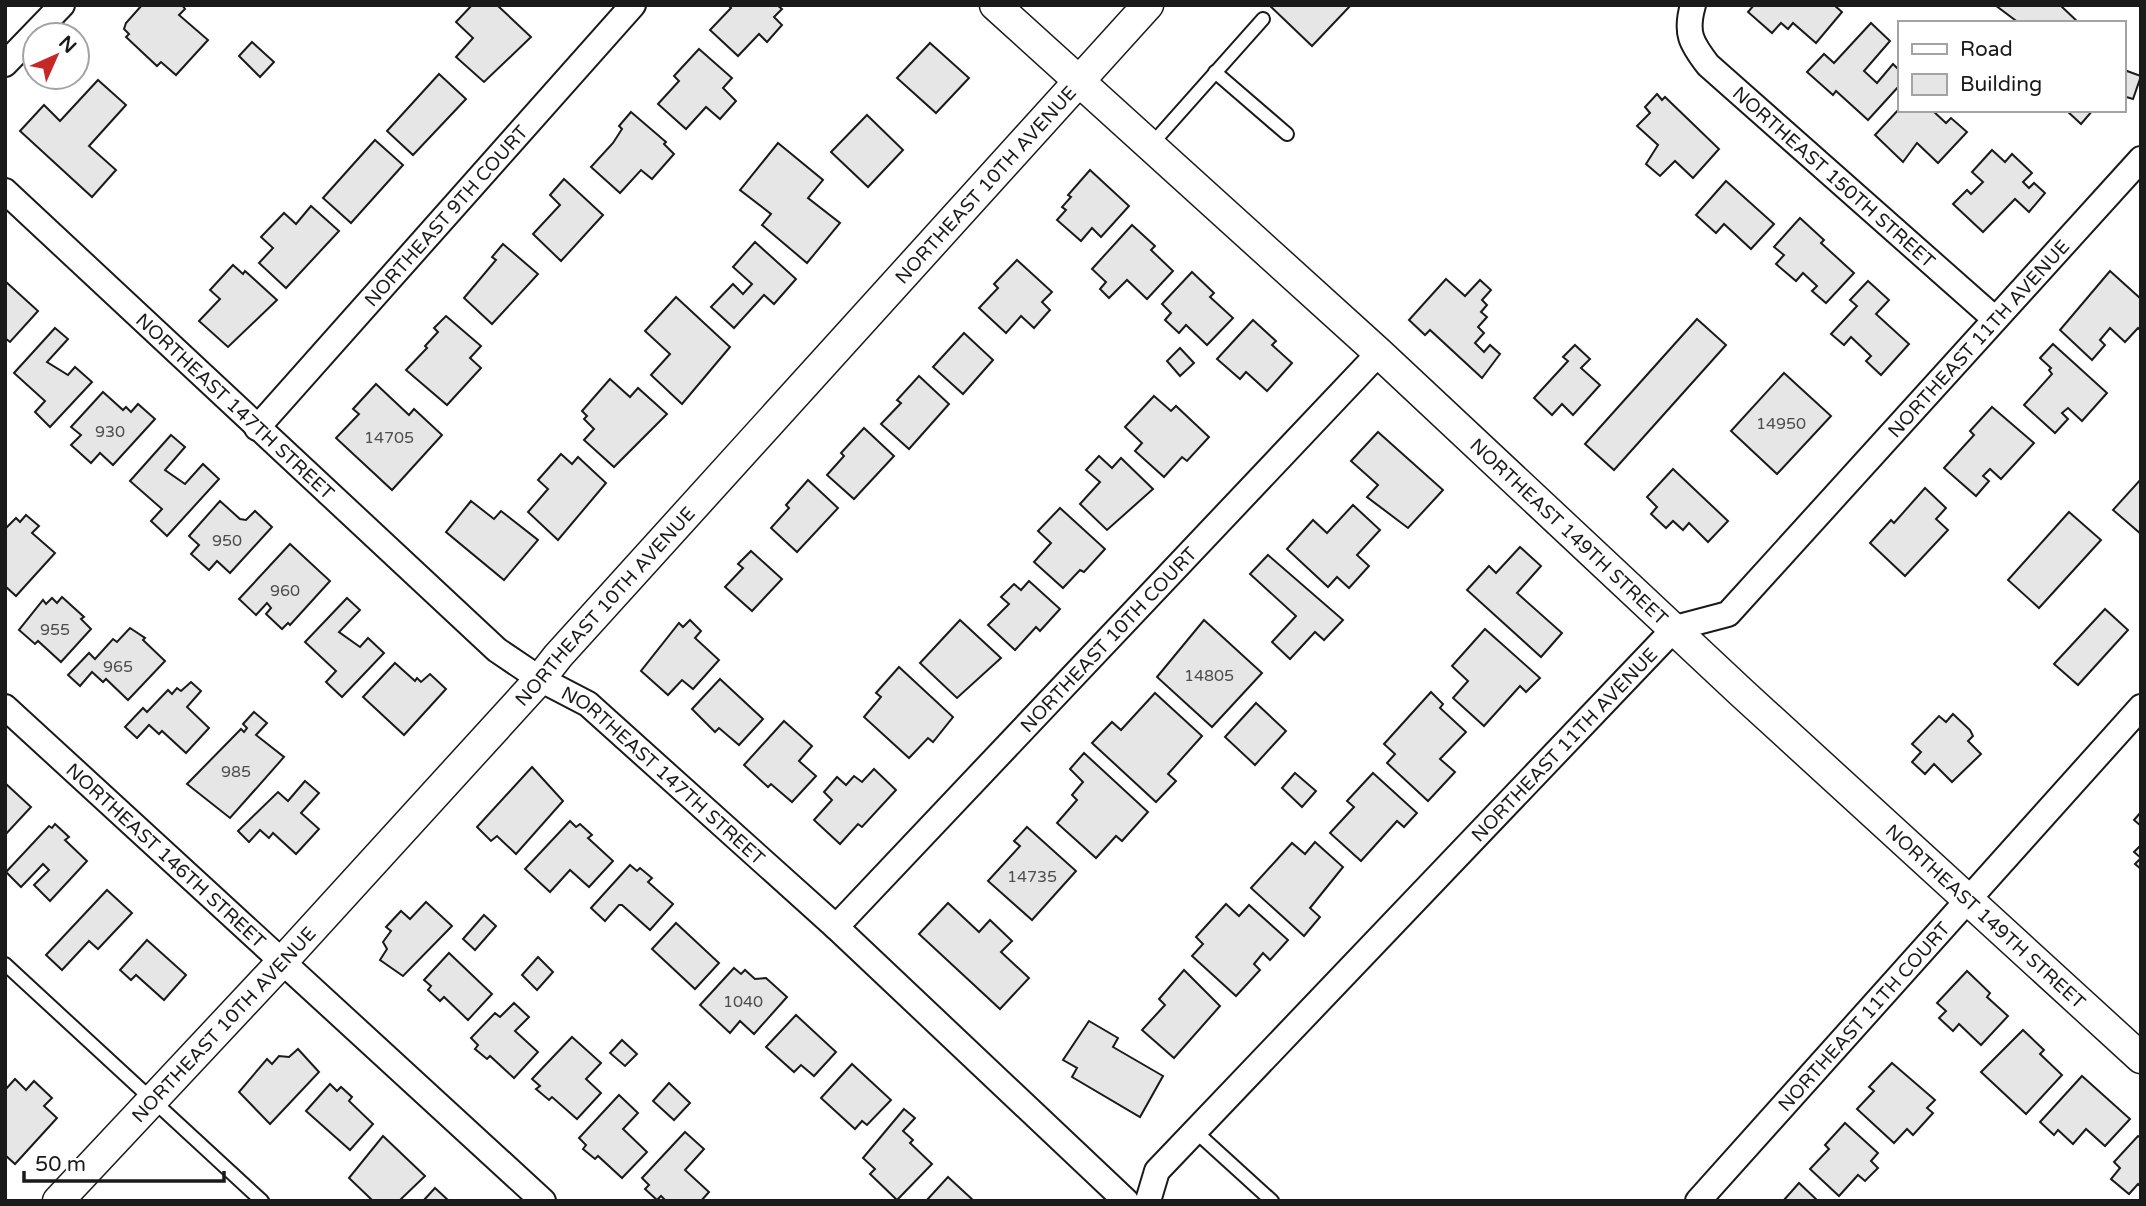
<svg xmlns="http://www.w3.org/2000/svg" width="2146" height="1206" font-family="'Varela Round',sans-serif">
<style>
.building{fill:#e6e6e6;stroke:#1a1a1a;stroke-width:2}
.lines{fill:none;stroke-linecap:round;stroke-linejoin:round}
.service-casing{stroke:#1a1a1a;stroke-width:16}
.minor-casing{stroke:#1a1a1a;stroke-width:28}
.tertiary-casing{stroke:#1a1a1a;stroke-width:33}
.service{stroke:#fff;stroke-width:12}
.minor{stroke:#fff;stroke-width:24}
.tertiary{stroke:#fff;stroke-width:30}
.labels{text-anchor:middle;stroke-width:5;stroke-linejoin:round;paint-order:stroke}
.number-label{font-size:16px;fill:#4d4d4d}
.street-label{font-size:19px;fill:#1a1a1a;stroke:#fff}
</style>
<rect width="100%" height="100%" fill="#fff"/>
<g class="building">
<polygon points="142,5 182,5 185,9 179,15 208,40 176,75 161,62 157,66 126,37 129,34 124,29 126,23"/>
<polygon points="472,5 497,5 531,37 484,82 456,57 473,38 456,22"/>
<polygon points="728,5 777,5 782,9 774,17 782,25 767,42 759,34 738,56 710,30 731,8"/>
<polygon points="1269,5 1351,5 1312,46"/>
<polygon points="1754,5 1834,5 1842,12 1816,43 1793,23 1788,29 1781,23 1772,33 1748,12"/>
<polygon points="1995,5 2060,5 2079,23 2019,23"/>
<polygon points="1871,23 1890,41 1864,71 1877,83 1893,64 1899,70 1899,86 1868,120 1836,91 1833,95 1807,72 1824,54 1834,63"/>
<polygon points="252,42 274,62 260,77 239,56"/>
<polygon points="930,43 969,78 936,113 897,78"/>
<polygon points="699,49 732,78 723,88 736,101 720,119 706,107 686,129 658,104 679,81 674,76"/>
<polygon points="2127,71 2141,76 2133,99 2123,96 2123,77"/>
<polygon points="439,74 466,99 413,155 387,131"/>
<polygon points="98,80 126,105 89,146 116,170 92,197 20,131 44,105 60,121"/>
<polygon points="1657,94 1662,100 1665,97 1719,149 1693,178 1675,161 1660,176 1646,164 1658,145 1637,126 1650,113 1645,107"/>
<polygon points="1899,109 1932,110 1946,123 1951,118 1967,132 1938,163 1917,143 1903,162 1875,135"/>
<polygon points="2066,110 2093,110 2081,124"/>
<polygon points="631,112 666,142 664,144 674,154 652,179 641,170 620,193 591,167 613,143 622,129 619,126"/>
<polygon points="867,115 903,150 868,187 831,152"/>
<polygon points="375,140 403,165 351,223 323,198"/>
<polygon points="778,143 823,180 808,198 840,223 807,263 762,225 771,214 740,190"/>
<polygon points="1992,150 2005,162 2012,154 2032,173 2023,182 2029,188 2034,183 2045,193 2029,212 2015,199 1983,232 1953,204 1967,190 1971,194 1983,182 1972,172"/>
<polygon points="1090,170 1129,206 1101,237 1092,228 1081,241 1057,220 1066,210 1062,207 1071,197 1068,195"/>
<polygon points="564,179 603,215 561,261 533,234 560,205 550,195"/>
<polygon points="1726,181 1774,224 1751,249 1724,224 1716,233 1696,215"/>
<polygon points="311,206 339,231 286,288 259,263 273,248 261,237 284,213 296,224"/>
<polygon points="1800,218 1824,240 1821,243 1854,273 1826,303 1812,291 1817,286 1803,273 1796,281 1776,264 1784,255 1774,247"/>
<polygon points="1132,225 1155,246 1151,250 1173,271 1147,299 1127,280 1109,298 1100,289 1106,282 1092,269"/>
<polygon points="755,242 796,279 774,304 764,295 734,328 711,307 733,284 743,294 752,284 733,267"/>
<polygon points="503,244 538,274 492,324 464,298 496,260 492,257"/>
<polygon points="1017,260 1052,292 1042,302 1050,310 1034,328 1021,316 1006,333 979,308 998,288 994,284"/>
<polygon points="233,265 243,274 245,271 277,300 228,347 199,321 220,299 210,290"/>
<polygon points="2110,271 2141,299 2141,331 2138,328 2125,342 2110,328 2100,340 2105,345 2092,360 2060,330"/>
<polygon points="1192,272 1214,293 1210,297 1233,318 1207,345 1186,325 1179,333 1165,320 1171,313 1162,304"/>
<polygon points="1446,279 1465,296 1480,280 1491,290 1482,300 1487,305 1481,312 1487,317 1478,327 1484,333 1475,343 1484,352 1490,345 1500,354 1482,378 1430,330 1425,335 1409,320"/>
<polygon points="5,281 38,311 10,342 5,338"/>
<polygon points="1868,281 1889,300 1876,314 1909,344 1881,375 1866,361 1871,356 1851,337 1844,345 1831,334 1857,306 1850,300"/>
<polygon points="676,297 730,347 682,404 651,375 670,354 645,331"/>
<polygon points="446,316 481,346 470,358 481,368 447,405 406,370 427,348 425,346 438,332 434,328"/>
<polygon points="1697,319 1726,345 1614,470 1585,444"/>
<polygon points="1253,320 1276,341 1272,345 1292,363 1267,391 1246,372 1240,379 1217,359"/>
<polygon points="55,328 68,339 47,362 68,375 75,367 92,382 50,427 35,412 45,401 14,373"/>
<polygon points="964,333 993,360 963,394 933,367"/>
<polygon points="2053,344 2107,393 2082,421 2068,408 2062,413 2068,419 2055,433 2024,405 2052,374 2049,370 2051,368 2040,358"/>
<polygon points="1575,345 1590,359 1581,368 1600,385 1573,415 1562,404 1552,415 1534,398 1568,361 1563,357"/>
<polygon points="1180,348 1194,363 1180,376 1167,361"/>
<polygon points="1784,373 1831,416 1777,474 1731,431"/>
<polygon points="919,376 949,404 909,449 881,424 901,403 897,400"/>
<polygon points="610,379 630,397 638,388 667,414 614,467 584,440 594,429 584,419 587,416 582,411"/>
<polygon points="376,384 409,415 414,409 442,435 392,490 336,438 359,414 353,409"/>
<polygon points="103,392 123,410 126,407 131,412 138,404 155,419 113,465 100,453 91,463 71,445 81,435 71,427"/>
<polygon points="1154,396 1171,411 1176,406 1209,437 1187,461 1182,457 1164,477 1135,451 1142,443 1125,427"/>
<polygon points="1992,407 2034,443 2001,479 1990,469 1983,476 1989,481 1976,496 1944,468 1974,435 1970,431"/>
<polygon points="864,428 894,456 854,499 827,475 844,456 841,453"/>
<polygon points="1378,432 1443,490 1408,528 1367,497 1378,485 1351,461"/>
<polygon points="171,435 185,447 165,470 185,484 203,464 219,479 167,536 151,521 162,509 130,481"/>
<polygon points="561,454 572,464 578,457 606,483 558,540 528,512 548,489 538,480"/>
<polygon points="1099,456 1112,468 1121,458 1153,489 1107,530 1080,504 1100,482 1086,470"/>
<polygon points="1673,469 1728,521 1708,542 1689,523 1683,530 1673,521 1666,528 1651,514 1657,507 1647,497"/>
<polygon points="2141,479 2141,534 2113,510"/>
<polygon points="808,480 838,508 797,552 771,528 789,508 786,505"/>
<polygon points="1925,488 1946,508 1936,519 1948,530 1905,576 1870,543 1891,520 1894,523"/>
<polygon points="220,501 240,519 246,520 255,511 272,527 230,573 217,561 209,570 191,554 199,545 189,536"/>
<polygon points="471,501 494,519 501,511 538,540 504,580 446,532"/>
<polygon points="1353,505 1380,530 1357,555 1369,566 1349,588 1337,577 1328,587 1287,549 1313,520 1327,533"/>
<polygon points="1060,508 1105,549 1084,572 1080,570 1063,588 1034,562 1051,543 1038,531"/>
<polygon points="2069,512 2101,540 2039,608 2008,580"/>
<polygon points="26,515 39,526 32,533 55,553 16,596 5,586 5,529 16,518 20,522"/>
<polygon points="290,544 330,581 290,625 288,623 282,629 266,614 271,608 267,603 256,615 239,599"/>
<polygon points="1520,547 1541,566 1517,593 1562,633 1541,657 1467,590 1489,566 1496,573"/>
<polygon points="751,551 782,579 752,611 725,587 743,568 738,564"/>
<polygon points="1268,555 1343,620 1324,640 1315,632 1290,659 1272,642 1296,616 1250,574"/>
<polygon points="1029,581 1060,609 1040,631 1036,627 1015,650 988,625 1009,604 1001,597 1014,584 1021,590"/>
<polygon points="62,597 84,617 81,619 91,629 61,662 38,641 35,644 19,630 43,600 46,604 52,598 57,603"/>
<polygon points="347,598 360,610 339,632 360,647 368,638 384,653 342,697 326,682 336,671 305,642"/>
<polygon points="2105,609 2128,630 2078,685 2054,664"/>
<polygon points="690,620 701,631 695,638 719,660 693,689 682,680 668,695 641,671 679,623 683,627"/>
<polygon points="960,620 1001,658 957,698 920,663"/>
<polygon points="1204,620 1262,673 1212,727 1157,677"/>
<polygon points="130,628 145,638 143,640 165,661 128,700 106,679 103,682 92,672 80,686 68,675 89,653 95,659 113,639 117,642"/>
<polygon points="1485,629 1540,678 1526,692 1520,686 1484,726 1453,698 1468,681 1452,666"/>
<polygon points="395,663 415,681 417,678 421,682 430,674 446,689 404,735 363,697"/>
<polygon points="899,667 953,717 933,742 928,738 909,758 864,717 881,697 876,693"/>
<polygon points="720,679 763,719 739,745 719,728 715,732 692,709"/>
<polygon points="191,682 201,691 187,707 209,728 186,753 162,731 159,734 149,725 137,738 125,727 143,708 147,712 168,690 172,694 177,688 181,691"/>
<polygon points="1431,692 1443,704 1440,708 1466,732 1440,759 1455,772 1428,801 1387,763 1395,754 1384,744"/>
<polygon points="1155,693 1202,736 1168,774 1176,781 1156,802 1092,743 1112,722 1121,730"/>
<polygon points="1256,703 1286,731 1255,765 1225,737"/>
<polygon points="254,712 267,723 256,735 284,757 230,818 187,784 241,729 244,732 247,728 243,724"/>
<polygon points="1953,714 1970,730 1973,736 1968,741 1981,754 1952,782 1934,764 1925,774 1912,762 1921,752 1912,744 1939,716 1946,722"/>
<polygon points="784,721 812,746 799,761 816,776 792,802 771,784 768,787 744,765"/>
<polygon points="1084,753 1148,812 1122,841 1116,836 1096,858 1057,823 1077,800 1072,795 1083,782 1070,769"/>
<polygon points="532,767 563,801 516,854 497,836 491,841 477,827"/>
<polygon points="874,769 896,790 862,827 858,824 840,844 814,820 832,800 824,792 837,777 846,785 854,776 862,782"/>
<polygon points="1295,773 1316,791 1302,807 1282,788"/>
<polygon points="1373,773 1417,813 1404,827 1397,821 1361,861 1330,833 1354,807 1347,801"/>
<polygon points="305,781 319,793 301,813 319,829 296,854 273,833 269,838 260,830 249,842 238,831 278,792 288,801"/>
<polygon points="5,783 31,807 5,835"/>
<polygon points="2141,812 2141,826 2134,820"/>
<polygon points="570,821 576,827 580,824 592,835 588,838 613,861 589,887 570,870 550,892 525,869"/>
<polygon points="55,824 69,837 65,840 87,861 50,901 34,885 49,870 43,864 21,887 6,872 49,826 52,828"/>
<polygon points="1027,827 1076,871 1032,920 988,881 1020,846 1014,841"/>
<polygon points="1315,842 1343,867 1310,908 1320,917 1304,936 1251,888 1292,843 1305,854"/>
<polygon points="2141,845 2141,869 2135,864 2141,858 2134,852"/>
<polygon points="630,865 637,871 640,868 652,878 648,882 673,904 650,930 622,905 619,905 605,921 591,908"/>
<polygon points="107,890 132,913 98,949 89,941 62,970 46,955"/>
<polygon points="426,902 452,926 403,976 380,960 387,949 383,942 391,931 386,927 401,911 410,919"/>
<polygon points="948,903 979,932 990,920 1012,941 1001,952 1029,978 1000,1009 919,934"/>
<polygon points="1226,904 1239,916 1249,905 1288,940 1270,960 1263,953 1254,964 1260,970 1236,996 1192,956 1203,944 1196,937"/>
<polygon points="484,915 496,926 475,950 463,939"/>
<polygon points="676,923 719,963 695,989 652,949"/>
<polygon points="147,940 186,975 164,1000 136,975 131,980 120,970"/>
<polygon points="449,953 492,994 468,1020 444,997 440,1001 428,990 431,986 424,980"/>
<polygon points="538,957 553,972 537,990 522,975"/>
<polygon points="734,968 741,974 745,970 755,979 766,978 787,997 754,1034 740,1021 730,1033 700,1005"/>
<polygon points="1184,970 1220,1006 1174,1058 1142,1030 1165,1005 1159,999"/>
<polygon points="1967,971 1990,993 1987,997 2008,1016 1981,1045 1959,1024 1953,1031 1939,1018 1946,1011 1937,1003"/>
<polygon points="514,1003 529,1017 515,1031 538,1052 514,1078 490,1056 487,1059 475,1049 478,1045 471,1038 495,1013 500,1017"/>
<polygon points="796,1015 836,1052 814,1076 801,1065 794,1072 766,1047"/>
<polygon points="1089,1021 1118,1038 1113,1047 1163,1076 1140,1117 1072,1077 1077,1068 1063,1060"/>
<polygon points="2023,1030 2044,1050 2040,1054 2062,1075 2026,1114 1981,1072"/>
<polygon points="572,1037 601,1063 586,1079 601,1093 577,1119 552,1097 549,1100 536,1089 540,1086 532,1079"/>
<polygon points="622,1040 637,1054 625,1066 610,1053"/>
<polygon points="298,1049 319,1072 270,1124 239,1092 267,1059 272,1064 279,1056 289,1057"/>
<polygon points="1892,1063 1935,1100 1927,1108 1933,1113 1913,1135 1907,1129 1894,1143 1857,1109 1874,1091 1869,1087"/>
<polygon points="852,1064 891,1100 867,1125 862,1121 855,1129 821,1098"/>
<polygon points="2082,1076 2130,1119 2105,1146 2086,1129 2073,1144 2058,1130 2054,1135 2040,1122"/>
<polygon points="15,1079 26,1090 34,1081 52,1098 44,1106 57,1118 15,1164 5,1155 5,1090"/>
<polygon points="669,1083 690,1103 674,1120 653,1101"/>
<polygon points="330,1084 337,1091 341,1087 352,1097 349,1101 373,1124 350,1150 306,1111"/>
<polygon points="619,1095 638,1113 623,1129 647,1152 622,1178 598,1156 595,1159 583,1149 586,1145 579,1138"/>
<polygon points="904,1109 915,1118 903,1131 913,1140 910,1143 932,1164 897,1200 870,1174 875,1169 863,1158"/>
<polygon points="1845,1123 1878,1153 1871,1161 1878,1168 1865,1181 1858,1175 1839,1196 1810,1169 1829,1149 1825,1145"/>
<polygon points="685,1132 704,1149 685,1170 709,1192 701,1201 666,1201 661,1196 657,1200 645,1189 649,1185 642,1178"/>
<polygon points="383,1136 425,1176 399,1201 373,1201 349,1178"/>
<polygon points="2138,1136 2141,1138 2141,1187 2138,1184 2129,1194 2111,1179 2120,1168 2114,1162"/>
<polygon points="948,1177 974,1201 926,1201"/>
<polygon points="1799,1183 1818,1201 1783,1201"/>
<polygon points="435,1188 449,1201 423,1201"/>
</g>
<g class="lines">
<g class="service-casing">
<g id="service">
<polyline points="1215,72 1287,134"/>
<polyline points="1150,146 1263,19"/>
<polyline points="5,964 262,1201"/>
<polyline points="1195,1131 1272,1201"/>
</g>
</g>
<g class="minor-casing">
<g id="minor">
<path id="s1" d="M1693,5C1685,33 1691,43 1708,65L1995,319"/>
<polyline points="5,64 62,5"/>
<path id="s2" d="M5,191L497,650L540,679L588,704L836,927L1126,1201"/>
<path id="s3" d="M257,428L633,5"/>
<path id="s4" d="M5,707L543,1201"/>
<path id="s5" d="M836,927L1379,353"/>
<path id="s6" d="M1148,1201L1157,1171L1675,628L1728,614L2141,159"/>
<path id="s7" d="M1698,1201L2141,707"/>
</g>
</g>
<g class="tertiary-casing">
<g id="tertiary">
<path id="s8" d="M995,5L1379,353L1742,693L2141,1058"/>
<path id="s9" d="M58,1201L281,963L540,679L558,656L1148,5"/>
</g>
</g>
<use href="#service" class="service"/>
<use href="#minor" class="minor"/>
<use href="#tertiary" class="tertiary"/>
</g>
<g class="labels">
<g class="number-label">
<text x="1781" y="429">14950</text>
<text x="110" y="437">930</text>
<text x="389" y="443">14705</text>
<text x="227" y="546">950</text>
<text x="285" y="596">960</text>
<text x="55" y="635">955</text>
<text x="118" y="672">965</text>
<text x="1209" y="681">14805</text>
<text x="236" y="777">985</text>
<text x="1032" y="882">14735</text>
<text x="743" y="1007">1040</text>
</g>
<g class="street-label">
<text dy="7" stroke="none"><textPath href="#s1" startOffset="234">NORTHEAST 150TH STREET</textPath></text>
<text dy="7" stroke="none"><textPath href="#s9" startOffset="1376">NORTHEAST 10TH AVENUE</textPath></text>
<text dy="7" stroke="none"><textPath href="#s3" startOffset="284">NORTHEAST 9TH COURT</textPath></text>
<text dy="7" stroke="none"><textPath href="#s6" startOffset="1209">NORTHEAST 11TH AVENUE</textPath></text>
<text dy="7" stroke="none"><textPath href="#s2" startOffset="315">NORTHEAST 147TH STREET</textPath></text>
<text dy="7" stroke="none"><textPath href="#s8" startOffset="779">NORTHEAST 149TH STREET</textPath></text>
<text dy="7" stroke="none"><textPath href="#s9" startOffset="808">NORTHEAST 10TH AVENUE</textPath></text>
<text dy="7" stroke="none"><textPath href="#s5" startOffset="396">NORTHEAST 10TH COURT</textPath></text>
<text dy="7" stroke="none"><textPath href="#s6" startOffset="621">NORTHEAST 11TH AVENUE</textPath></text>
<text dy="7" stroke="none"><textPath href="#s2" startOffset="882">NORTHEAST 147TH STREET</textPath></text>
<text dy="7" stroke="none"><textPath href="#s4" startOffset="219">NORTHEAST 146TH STREET</textPath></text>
<text dy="7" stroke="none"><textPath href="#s8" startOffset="1346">NORTHEAST 149TH STREET</textPath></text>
<text dy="7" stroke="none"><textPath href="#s7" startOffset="248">NORTHEAST 11TH COURT</textPath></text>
<text dy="7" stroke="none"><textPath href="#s9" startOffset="242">NORTHEAST 10TH AVENUE</textPath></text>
</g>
</g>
<rect width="2146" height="1206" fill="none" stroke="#1a1a1a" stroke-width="14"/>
<rect x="1898" y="21" width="228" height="91" fill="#ffffff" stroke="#a3a3a3" stroke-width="2"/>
<rect x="1912" y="44" width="35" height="10" fill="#ffffff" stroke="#a3a3a3" stroke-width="2"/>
<text x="1960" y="56" font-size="21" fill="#1a1a1a">Road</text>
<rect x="1912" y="74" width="35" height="21" fill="#e6e6e6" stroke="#a3a3a3" stroke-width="2"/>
<text x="1960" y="91" font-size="21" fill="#1a1a1a">Building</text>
<g transform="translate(56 56) rotate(45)"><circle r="33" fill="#ffffff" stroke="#a3a3a3" stroke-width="2"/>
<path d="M0-5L12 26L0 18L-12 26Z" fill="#c62828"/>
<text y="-10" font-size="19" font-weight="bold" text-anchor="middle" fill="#1a1a1a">N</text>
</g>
<path d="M24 1171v10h200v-10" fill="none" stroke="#1a1a1a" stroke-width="3.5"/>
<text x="35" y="1171" font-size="21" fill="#1a1a1a" stroke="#ffffff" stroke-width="5" paint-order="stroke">50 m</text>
</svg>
